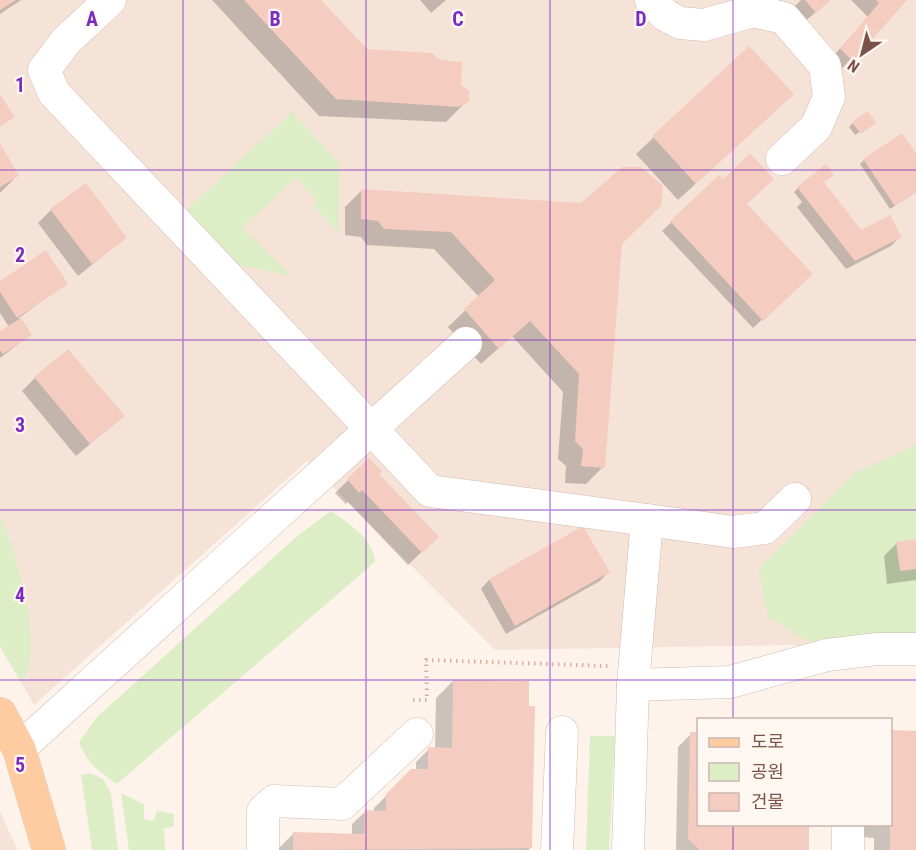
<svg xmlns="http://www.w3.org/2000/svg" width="916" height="850" font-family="'Roboto Condensed','Noto Sans KR',sans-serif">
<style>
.residential{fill:#f6e3d8}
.green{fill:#ddeec6}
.shadow{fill:#0003}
.building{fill:#f5ccc0}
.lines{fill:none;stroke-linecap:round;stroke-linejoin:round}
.minor-casing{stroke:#d4bab1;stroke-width:33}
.major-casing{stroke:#dacfcc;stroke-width:34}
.path{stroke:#dcaea1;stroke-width:4;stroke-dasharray:1.5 4.5;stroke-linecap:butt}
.minor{stroke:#fff;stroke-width:32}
.major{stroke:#ffcba0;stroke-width:33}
.grid{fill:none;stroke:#7b2cbf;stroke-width:1.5;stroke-opacity:0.55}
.grid-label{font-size:20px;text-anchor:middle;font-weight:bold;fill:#7b2cbf;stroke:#fff8f2;stroke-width:4.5;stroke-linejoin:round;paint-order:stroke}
</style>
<rect width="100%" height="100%" fill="#fef3ea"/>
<g class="residential">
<polygon points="0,0 916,0 916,659 891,659 791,645 495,650 307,461 34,705 0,646"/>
<polygon points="0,811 17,849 17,850 0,850"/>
</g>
<g class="green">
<polygon points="292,112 339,163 339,228 337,231 313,206 318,201 296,178 242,228 289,273 286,275 224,262 181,215"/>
<polygon points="916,445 916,659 807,641 768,617 758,569 856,472"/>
<path d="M331,511C348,523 374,539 375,562L117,784C98,771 87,763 79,742L97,717L296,537Z"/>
<path d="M0,516C15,548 45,648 24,678H19L0,647Z"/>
<polygon points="590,736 615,736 609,850 586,850"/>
<polygon points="90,773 103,779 111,793 118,850 92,850 81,775"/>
<polygon points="121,793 144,804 144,819 154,821 157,811 174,814 174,826 164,829 165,850 129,850"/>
</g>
<g class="shadow">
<polygon points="0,0 21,0 0,14"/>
<polygon points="212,0 319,0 366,51 440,62 459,86 463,105 446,122 319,116"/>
<polygon points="420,0 446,0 431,13"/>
<polygon points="801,0 830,0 802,24 790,11"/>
<polygon points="851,0 903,0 839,72 828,62 868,17"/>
<polygon points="749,48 775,111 678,200 636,154"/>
<polygon points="853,123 872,124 855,135 849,127"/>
<polygon points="0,146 17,176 0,193"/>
<polygon points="916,156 916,192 890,209 860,164 864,160"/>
<polygon points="719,177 745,205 802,282 753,328 662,231"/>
<polygon points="823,183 861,232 900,237 891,246 846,269 797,207 802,202 794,192 798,188"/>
<polygon points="362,190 620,244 603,467 586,484 565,483 566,466 558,459 563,392 512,336 481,364 448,327 479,297 434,249 367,245 361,237 345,235 345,207"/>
<polygon points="51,210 125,238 78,276 38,223"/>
<polygon points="0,283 66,283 19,318 30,335 0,358 0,333 9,327 0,313"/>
<polygon points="35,378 123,416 76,456 22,391"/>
<polygon points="369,460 377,474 437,537 408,565 348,502 346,504 335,493"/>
<polygon points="583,528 608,572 600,581 506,634 481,589 489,580"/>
<polygon points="916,541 916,580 887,584 884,556 897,543"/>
<polygon points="453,681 531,847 528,850 277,850 294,833 352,835 352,824 366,811 374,812 374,808 412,770 416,770 416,762 429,749 435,749 436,698"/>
<polygon points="916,732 916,850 874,850 874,838 863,837 864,824 890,824"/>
<polygon points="691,734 698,734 698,824 807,850 676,850 678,747"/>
</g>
<g class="building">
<polygon points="0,0 16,0 0,10"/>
<polygon points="244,0 321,0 367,49 431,53 441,60 462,62 461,85 469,91 469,102 459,107 336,99"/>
<polygon points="805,0 831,0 816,13"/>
<polygon points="876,0 907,0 853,61 840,49 879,3"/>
<polygon points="749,46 794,94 696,184 652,136"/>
<polygon points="0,95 15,117 0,127"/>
<polygon points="868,111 876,123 861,134 852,122"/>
<polygon points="902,133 916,153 916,192 895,206 863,159"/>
<polygon points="0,143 19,176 0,187"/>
<polygon points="750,153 774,179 747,204 813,274 763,321 670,221 719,175 723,179"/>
<polygon points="826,164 834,175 824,182 861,230 890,215 902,237 855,261 797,187"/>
<polygon points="622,167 641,167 663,186 661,206 622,244 605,468 581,466 583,449 575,441 579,374 530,321 499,349 464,309 495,280 451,232 384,229 378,221 361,219 361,189 581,203"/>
<polygon points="86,183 127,238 92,264 50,209"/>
<polygon points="46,250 68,284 17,318 0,292 0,281"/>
<polygon points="21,318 32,335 3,354 0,350 0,331"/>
<polygon points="68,349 125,416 90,444 34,377"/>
<polygon points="369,458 382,471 379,474 439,537 422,553 362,490 359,493 347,479"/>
<polygon points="583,526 610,572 515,626 489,579"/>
<polygon points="916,539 916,569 900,571 896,542"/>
<polygon points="453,680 529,681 529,706 535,706 532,848 293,850 293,832 364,834 365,810 386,811 386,794 411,769 428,769 428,747 452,748"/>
<polygon points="890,730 916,731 916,850 890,850"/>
<polygon points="690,732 698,732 698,824 809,824 809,850 700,850 688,839"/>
</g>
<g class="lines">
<g class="minor-casing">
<g id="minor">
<polyline points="110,0 66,41 44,70 54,93 430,491 647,520 633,685 628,850"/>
<polyline points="651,0 665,15 680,23 704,25 753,11 784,18 825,66 829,97 816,127 782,159"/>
<polyline points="647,520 733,532 765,528 795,499"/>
<polyline points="633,685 730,682 827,655 877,649 916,649"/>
<polyline points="19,749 466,343"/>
<polyline points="848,825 848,850"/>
<polyline points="263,850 263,811 274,801 342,804 417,734"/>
<polyline points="557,850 562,732"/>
</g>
</g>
<g class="major-casing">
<polyline id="major" points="0,714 19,749 49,850"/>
</g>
<polyline class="path" points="413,700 427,700 426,660 608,666"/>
<use href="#minor" class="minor"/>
<use href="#major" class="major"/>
</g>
<path class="grid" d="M183,0V850M366,0V850M550,0V850M733,0V720M0,170H916M0,340H916M0,510H916M0,680H916M733,824V850"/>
<g class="grid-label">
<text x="92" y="26">A</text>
<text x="275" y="26">B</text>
<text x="458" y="26">C</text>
<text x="641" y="26">D</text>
<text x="20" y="92">1</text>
<text x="20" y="262">2</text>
<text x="20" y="432">3</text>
<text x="20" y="602">4</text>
<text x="20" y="772">5</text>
</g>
<rect x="697" y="718" width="195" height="108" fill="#fff8f2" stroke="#cbb6af" stroke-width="1.5"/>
<rect x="709" y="738" width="30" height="9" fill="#ffcba0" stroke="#cbb6af" stroke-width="1.5"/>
<text x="751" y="748" font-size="18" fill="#7c534a">도로</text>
<rect x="709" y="763" width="30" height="18" fill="#ddeec6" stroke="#cbb6af" stroke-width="1.5"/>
<text x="751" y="778" font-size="18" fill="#7c534a">공원</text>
<rect x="709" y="793" width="30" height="18" fill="#f5ccc0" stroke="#cbb6af" stroke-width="1.5"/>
<text x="751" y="808" font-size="18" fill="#7c534a">건물</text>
<g transform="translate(862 54) rotate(215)" stroke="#fff8f2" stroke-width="4.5" paint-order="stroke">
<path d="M0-4.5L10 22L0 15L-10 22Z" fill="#7c534a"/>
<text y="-9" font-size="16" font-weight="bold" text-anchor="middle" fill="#7c534a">N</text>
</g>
</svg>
